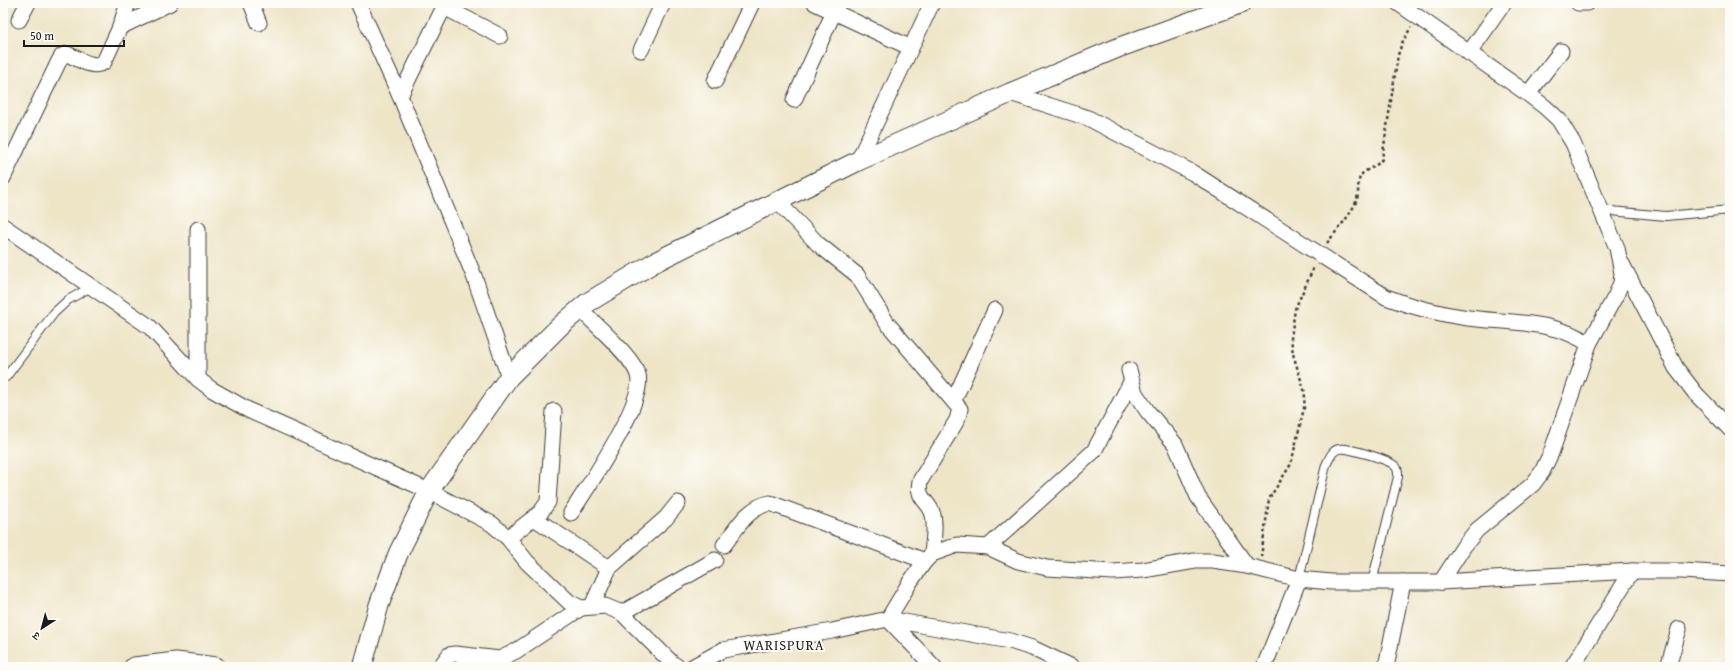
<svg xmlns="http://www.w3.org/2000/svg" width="1733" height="670" font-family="'Gentium Book Plus','Noto Serif Devanagari',serif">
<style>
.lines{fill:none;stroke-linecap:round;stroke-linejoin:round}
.service-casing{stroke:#3c3a36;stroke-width:10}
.minor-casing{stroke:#3c3a36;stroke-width:17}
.tertiary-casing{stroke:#3c3a36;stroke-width:21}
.path{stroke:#3c3a36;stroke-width:2.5;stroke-dasharray:3 3;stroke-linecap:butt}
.service{stroke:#fff;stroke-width:8}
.minor{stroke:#fff;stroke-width:15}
.tertiary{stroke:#fff;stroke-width:19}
.labels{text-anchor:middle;stroke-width:4;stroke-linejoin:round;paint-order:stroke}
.quarter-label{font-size:14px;letter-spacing:1px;fill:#1c1c1c;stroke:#fdfcf7}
</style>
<rect width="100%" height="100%" fill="#fdfcf7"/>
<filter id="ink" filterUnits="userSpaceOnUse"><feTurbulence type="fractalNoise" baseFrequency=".025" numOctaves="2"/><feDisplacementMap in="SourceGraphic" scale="8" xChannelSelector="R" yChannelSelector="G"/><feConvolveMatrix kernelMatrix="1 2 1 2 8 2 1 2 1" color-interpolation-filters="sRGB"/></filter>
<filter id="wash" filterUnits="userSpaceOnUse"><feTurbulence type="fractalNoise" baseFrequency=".012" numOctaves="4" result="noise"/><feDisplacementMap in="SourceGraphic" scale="16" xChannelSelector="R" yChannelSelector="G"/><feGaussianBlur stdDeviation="0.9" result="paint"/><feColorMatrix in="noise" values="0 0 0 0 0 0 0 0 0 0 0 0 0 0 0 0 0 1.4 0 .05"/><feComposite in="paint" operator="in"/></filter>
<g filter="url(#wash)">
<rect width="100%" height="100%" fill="#eee5c7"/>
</g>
<g filter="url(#ink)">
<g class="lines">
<g class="service-casing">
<g id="service">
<polyline points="1600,210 1666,216 1730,210"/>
<polyline points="6,377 54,313 68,300 91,287"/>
<path d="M1299,579L1326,465C1329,459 1332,450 1339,449C1347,447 1390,460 1395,466C1399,469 1398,473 1398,477L1372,582"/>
</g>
</g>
<g class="minor-casing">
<g id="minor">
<polyline points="251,3 259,23"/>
<polyline points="358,3 400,96 474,276 509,377"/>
<polyline points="815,3 911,48"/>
<polyline points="1398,3 1528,94 1545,107 1559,120 1573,143 1617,248 1622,273 1621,283 1616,295 1589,344 1551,453 1542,472 1533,484 1521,494 1477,530 1464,546 1441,582"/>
<polyline points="1578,3 1587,3"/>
<polyline points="444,7 500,36"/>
<polyline points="19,20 28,3"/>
<polyline points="120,27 170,3"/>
<polyline points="641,50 663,3"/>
<polyline points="1469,53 1504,3"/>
<polyline points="715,81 752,3"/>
<path d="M1010,93L1088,118L1193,173L1386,297C1412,307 1440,314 1468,318C1508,323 1555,320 1589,344"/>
<polyline points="1528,94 1561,51"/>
<polyline points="400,96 446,3"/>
<polyline points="794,100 838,3"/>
<polyline points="858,161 932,3"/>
<path d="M3,178L59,61L62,56L67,54C78,58 93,70 104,62L120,27L128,3"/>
<path d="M777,201L818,244L857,275L887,323L960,409L957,420L920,481C916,500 930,501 933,515C936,527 933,542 932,554"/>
<polyline points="3,226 150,327 198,379 211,389 250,411 429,491 492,524 508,538 527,562 569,602 581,608 605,606 622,613 672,663 678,667"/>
<polyline points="198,229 198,379"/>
<polyline points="1622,264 1676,368 1696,394 1730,429"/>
<polyline points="1129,370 1135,393 1148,412 1175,444 1198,497 1247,566"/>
<polyline points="954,400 995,310"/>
<path d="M571,513C587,488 646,402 638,375C633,357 595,324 580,309"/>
<polyline points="534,518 609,568"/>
<polyline points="508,538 540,513 548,502 554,411"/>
<path d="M724,545C737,528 748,507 770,503L925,561"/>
<polyline points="988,547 1094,451 1131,382"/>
<polyline points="592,606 609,568 666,518 678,503"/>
<polyline points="622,613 715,560"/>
<polyline points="440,667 449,655 455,654 500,659 516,651 581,608"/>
<polyline points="692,667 723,650 832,631 888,619 1010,641 1032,648 1072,667"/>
<polyline points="934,667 888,619 910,582 925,561 932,554 957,545 988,547 1018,561 1047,568 1113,572 1143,570 1195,561 1213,561 1247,566 1299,579 1331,582 1441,582 1632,571 1682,571 1730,574"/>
<polyline points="1264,667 1299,579"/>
<polyline points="1386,667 1403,582"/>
<polyline points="1572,667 1632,571"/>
<polyline points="1668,667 1679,629"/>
</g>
</g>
<g class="tertiary-casing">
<g id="tertiary">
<polyline points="134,667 176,662 216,667"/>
<polyline points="362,667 379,605 398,554 429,491 509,377 560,326 587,303 655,262 858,161 1010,93 1120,47 1242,3"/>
</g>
</g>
<g class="path">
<path d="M1327,243C1337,230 1349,217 1356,202C1360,193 1356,181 1362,174C1368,168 1377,167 1382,159L1398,55L1402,43L1411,27"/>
<polyline points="1261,557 1269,499 1291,464 1304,408 1305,393 1293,354 1291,338 1295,309 1314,267"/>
</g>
<use href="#service" class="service"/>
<use href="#minor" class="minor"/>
<use href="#tertiary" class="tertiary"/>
</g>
</g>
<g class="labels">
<g class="quarter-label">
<text x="784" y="650">WARISPURA</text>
</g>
</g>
<rect width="1733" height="670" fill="none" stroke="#fdfcf7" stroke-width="16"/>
<g transform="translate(42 628) rotate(216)" stroke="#fdfcf7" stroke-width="3" paint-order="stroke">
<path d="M0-3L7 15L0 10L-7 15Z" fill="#1c1c1c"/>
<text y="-6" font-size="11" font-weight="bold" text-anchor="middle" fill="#1c1c1c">उ</text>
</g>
<path d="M24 40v6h100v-6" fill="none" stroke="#1c1c1c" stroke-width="2"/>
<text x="30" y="40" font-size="12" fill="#1c1c1c" stroke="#fdfcf7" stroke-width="3" paint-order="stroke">50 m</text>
</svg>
